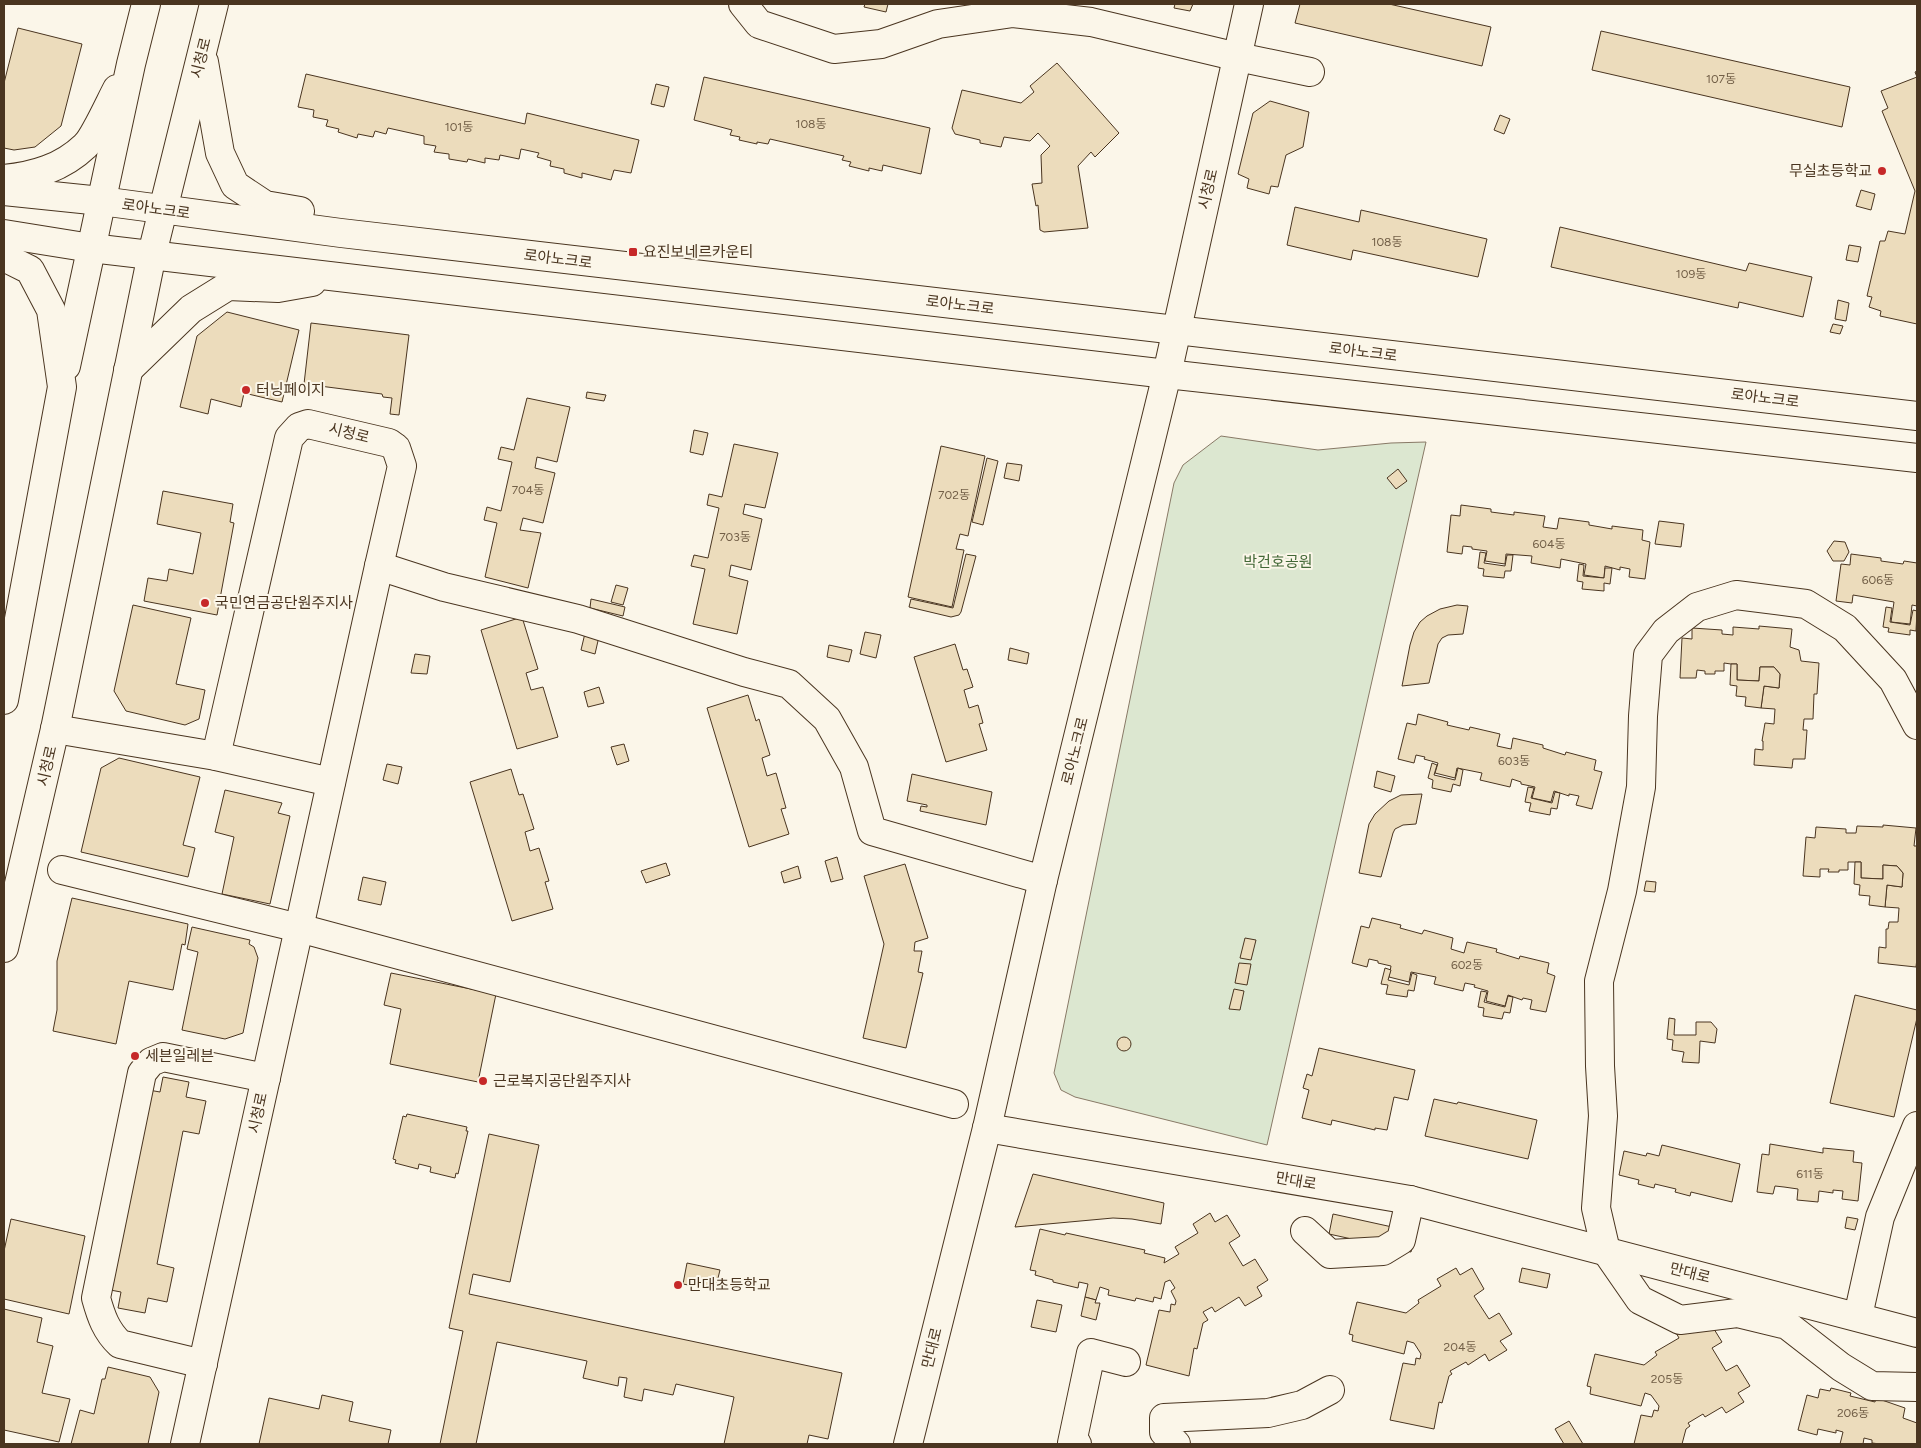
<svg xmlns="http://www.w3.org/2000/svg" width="1921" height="1448" font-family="Figtree,'Noto Sans KR',sans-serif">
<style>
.green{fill:#dce7d0;stroke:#887966}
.building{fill:#ecdcbc;stroke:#4a3520}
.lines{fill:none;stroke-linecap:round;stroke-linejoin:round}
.minor-casing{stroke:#4a3520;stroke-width:30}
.minor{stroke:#fbf6e9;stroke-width:28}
.poi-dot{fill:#c62828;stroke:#fbf6e9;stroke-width:2}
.labels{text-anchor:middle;stroke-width:4;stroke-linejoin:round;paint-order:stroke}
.number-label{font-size:12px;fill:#725f47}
.street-label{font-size:15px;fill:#4a3520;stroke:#fbf6e9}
.poi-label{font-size:15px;fill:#4a3520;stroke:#fbf6e9;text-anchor:start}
.park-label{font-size:15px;fill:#436837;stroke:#fbf6e9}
</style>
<rect width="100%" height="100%" fill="#fbf6e9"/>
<polygon class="green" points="1221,436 1318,450 1391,443 1426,442 1267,1145 1075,1097 1061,1090 1054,1073 1174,483 1183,465"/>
<g class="building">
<polygon points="865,4 888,4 886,12 864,7"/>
<polygon points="1175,4 1193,4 1190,11 1174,8"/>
<polygon points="1300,4 1389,4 1491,27 1482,66 1295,23"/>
<polygon points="18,28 82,44 61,126 35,147 14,150 4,148 4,83"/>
<polygon points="1601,31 1850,87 1842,127 1592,70"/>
<polygon points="1057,63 1119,133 1095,157 1091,152 1078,166 1088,228 1044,232 1040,230 1038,205 1036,206 1032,184 1042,183 1041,155 1050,146 1038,133 1030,141 1004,137 1001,147 980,143 980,140 955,134 952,128 962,90 1021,103 1034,92 1030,86"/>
<polygon points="1917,71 1917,324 1880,316 1881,311 1869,307 1872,297 1867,296 1880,241 1885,241 1888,231 1905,234 1915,191 1882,111 1888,108 1881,91 1917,77 1915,72"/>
<polygon points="306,74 525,124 527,113 639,140 631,173 614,170 611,180 582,173 582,178 564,173 564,169 550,166 551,161 537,157 539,153 521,149 519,159 500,155 499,160 485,158 485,163 468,159 467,162 449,159 449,154 434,152 436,146 424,144 424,136 388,128 386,134 375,131 373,137 358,134 357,138 338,132 339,129 326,126 328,120 313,117 314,110 298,107"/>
<polygon points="704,77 930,128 921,174 883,165 882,171 869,168 869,171 849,166 851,162 842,160 844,156 770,139 768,144 757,142 757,144 739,140 740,137 730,135 732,130 694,120"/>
<polygon points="656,84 669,87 664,107 651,104"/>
<polygon points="1270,101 1309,112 1303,147 1286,155 1278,187 1271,186 1269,194 1247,188 1249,179 1238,174 1253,113"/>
<polygon points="1500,115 1510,119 1504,134 1494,130"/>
<polygon points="1861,190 1875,194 1871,210 1856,206"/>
<polygon points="1295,207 1359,222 1361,210 1487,239 1478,277 1353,250 1351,260 1287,245"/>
<polygon points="1560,227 1746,271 1749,263 1812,277 1803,317 1739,302 1738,308 1551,267"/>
<polygon points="1849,245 1861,247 1858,262 1846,260"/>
<polygon points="1838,300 1849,303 1846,321 1835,319"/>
<polygon points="227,312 299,330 282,402 244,393 241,407 211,399 208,414 180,407 197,336"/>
<polygon points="311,323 409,335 399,415 390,414 392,398 383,397 382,394 304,384"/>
<polygon points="1833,324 1843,326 1840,334 1830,332"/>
<polygon points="587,392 606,395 604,401 586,398"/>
<polygon points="527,398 570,407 557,462 537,457 535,468 555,473 543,523 523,518 520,530 541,533 528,588 485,577 497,523 484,520 487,507 501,511 512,462 498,459 501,447 514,450"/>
<polygon points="694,430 708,433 703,455 690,452"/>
<polygon points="734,444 778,453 765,508 745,504 743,514 762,519 751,570 731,565 729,576 748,581 737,634 693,624 705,569 691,566 694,555 708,558 719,508 707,505 709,494 722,497"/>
<polygon points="941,446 985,456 968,536 960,534 956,549 964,550 952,607 908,597"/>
<polygon points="987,458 998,461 983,525 972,522"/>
<polygon points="1007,463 1022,465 1019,481 1004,478"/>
<polygon points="1398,469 1407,481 1396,489 1387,478"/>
<polygon points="163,491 233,504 230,522 234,523 217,615 144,601 148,578 167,581 169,569 193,574 201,533 157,524"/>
<polygon points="1461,505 1491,509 1491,512 1514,515 1514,512 1545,516 1543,527 1557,529 1559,518 1589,522 1589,525 1612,529 1612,526 1643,530 1642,540 1650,542 1645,579 1629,577 1630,569 1620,567 1620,570 1605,566 1604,578 1584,575 1586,564 1561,559 1560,568 1531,563 1532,556 1506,554 1505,564 1485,561 1487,551 1472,549 1472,547 1463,546 1462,554 1447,552 1451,515 1460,516"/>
<polygon points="1659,521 1684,524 1681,547 1655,544"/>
<polygon points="1834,541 1845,542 1849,552 1844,561 1833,561 1827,551"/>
<polygon points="1480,552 1486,553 1484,563 1505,566 1507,555 1513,555 1511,571 1505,571 1504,578 1483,576 1484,569 1478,568"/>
<polygon points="966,554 976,556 961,612 959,615 951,617 909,607 911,599 953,608"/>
<polygon points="1851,554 1881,558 1881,561 1903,564 1904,561 1917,563 1917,606 1912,605 1910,624 1891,622 1894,602 1853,595 1852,603 1836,601 1841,564 1850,565"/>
<polygon points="1579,564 1584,565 1583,576 1604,578 1605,568 1612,568 1610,584 1604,583 1604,591 1582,589 1583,582 1577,581"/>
<polygon points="616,585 628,588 623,605 611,602"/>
<polygon points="591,599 625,607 623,616 590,608"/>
<polygon points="133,605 191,618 176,684 205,690 199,719 185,725 126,711 114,691"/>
<polygon points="1457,605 1468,606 1463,634 1448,635 1442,638 1438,644 1429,683 1402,686 1410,645 1414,632 1420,622 1427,616 1440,609"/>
<polygon points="1886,607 1892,608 1890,622 1910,625 1913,610 1917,611 1916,631 1910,630 1910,635 1888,632 1889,628 1883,627"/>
<polygon points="522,617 538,669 526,673 531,690 543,687 558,737 517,749 481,630"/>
<polygon points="1759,626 1792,629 1790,647 1799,650 1801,661 1819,663 1817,694 1814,694 1813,719 1804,719 1803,730 1807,730 1805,759 1793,759 1792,768 1754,765 1755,749 1763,750 1763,741 1762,741 1765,723 1774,724 1775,709 1761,708 1764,686 1779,688 1780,674 1774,667 1760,667 1759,681 1737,680 1737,664 1731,664 1724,663 1724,671 1715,671 1715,674 1705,674 1705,671 1697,670 1696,678 1680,678 1682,638 1692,639 1692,628 1722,630 1722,634 1733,635 1733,627 1759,629"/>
<polygon points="586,629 600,632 595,654 581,650"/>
<polygon points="865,632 881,635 876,658 860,654"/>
<polygon points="955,644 963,670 967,669 973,687 964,690 969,708 978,705 983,723 979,724 987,750 946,762 914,657"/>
<polygon points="829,645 852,650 849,662 827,657"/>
<polygon points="1010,648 1029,653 1027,664 1008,660"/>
<polygon points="415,654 430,656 427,674 411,673"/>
<polygon points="1731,664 1737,664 1737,680 1759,681 1760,667 1774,667 1780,674 1779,688 1764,686 1761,708 1745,706 1746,697 1736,696 1737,686 1730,685"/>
<polygon points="599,687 604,703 588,707 584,692"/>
<polygon points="748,695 756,721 759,719 770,755 762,758 767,776 776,773 786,808 781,809 789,834 749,847 707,708"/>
<polygon points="1418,714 1448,722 1447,725 1469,730 1470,727 1500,734 1497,746 1511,749 1513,738 1543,745 1543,748 1565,755 1566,752 1596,760 1594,770 1602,772 1592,809 1576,805 1579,796 1569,794 1569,796 1554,791 1551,802 1532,798 1535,787 1521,784 1521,782 1512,779 1510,787 1480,780 1482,773 1457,768 1455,778 1435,773 1438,763 1424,759 1425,757 1416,755 1414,763 1398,759 1407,723 1416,725"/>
<polygon points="624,744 629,761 617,765 611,747"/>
<polygon points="119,758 200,777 183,845 195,848 188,877 81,852 101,768"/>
<polygon points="1432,763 1437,765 1434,775 1455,780 1458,768 1463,770 1460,786 1453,784 1451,792 1432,788 1433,780 1428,778"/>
<polygon points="387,764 402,767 398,784 383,780"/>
<polygon points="511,769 519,795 523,794 534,829 525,832 530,851 539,848 549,881 545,882 553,909 512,921 470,782"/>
<polygon points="1377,771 1395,776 1391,792 1374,787"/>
<polygon points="912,774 992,792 986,825 920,811 921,806 927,807 927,805 907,801"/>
<polygon points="1528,787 1534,788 1531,798 1552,803 1555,792 1560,793 1557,809 1551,808 1550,815 1529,811 1531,803 1525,802"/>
<polygon points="225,790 282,803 278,813 290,816 270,904 222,894 234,837 215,832"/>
<polygon points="1422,794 1416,824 1403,825 1395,829 1393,833 1381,877 1359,873 1369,824 1375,814 1389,801 1401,795"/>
<polygon points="1883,825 1916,828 1914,846 1917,846 1917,958 1916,967 1878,963 1879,947 1886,948 1886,929 1888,929 1889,922 1898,922 1899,908 1885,907 1887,885 1902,887 1903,873 1897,866 1883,865 1883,879 1861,878 1861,862 1848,862 1848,870 1839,870 1839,872 1828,872 1829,869 1820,869 1820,877 1803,876 1806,837 1815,838 1816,827 1846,829 1846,833 1856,833 1857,826 1883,827"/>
<polygon points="837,857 843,879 831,882 825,861"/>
<polygon points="1855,862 1861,862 1861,878 1883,879 1883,865 1897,866 1903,873 1902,887 1887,885 1885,907 1869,905 1870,896 1859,895 1860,885 1854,884"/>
<polygon points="666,863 670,875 646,883 641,871"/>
<polygon points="905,864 928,938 915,942 914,951 922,951 918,972 923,973 906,1048 863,1038 884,944 864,876"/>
<polygon points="798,866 801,878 784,883 781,872"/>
<polygon points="363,877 386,882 381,905 358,900"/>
<polygon points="1646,881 1656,882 1655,892 1644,891"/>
<polygon points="72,898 188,924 185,945 182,944 173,990 129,981 116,1044 53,1031 57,1010 57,961"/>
<polygon points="1372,918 1401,925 1400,928 1422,934 1424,930 1453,938 1451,949 1464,953 1467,942 1497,949 1496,952 1519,959 1520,956 1549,963 1547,973 1555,976 1546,1012 1530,1009 1532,1000 1523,998 1522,1000 1508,995 1505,1006 1486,1001 1488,991 1474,987 1475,985 1465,983 1463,991 1434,984 1436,977 1411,972 1409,982 1389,977 1391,966 1378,963 1378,961 1369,959 1367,967 1352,963 1361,926 1369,928"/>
<polygon points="192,927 250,940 249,944 254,947 258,958 243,1033 225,1039 182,1030 198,952 187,949"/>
<polygon points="1245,938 1256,940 1251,960 1240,958"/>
<polygon points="1239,963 1251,964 1247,985 1235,983"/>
<polygon points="1385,968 1391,970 1388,980 1409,985 1412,973 1417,975 1414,991 1408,990 1407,997 1386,994 1388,985 1381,984"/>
<polygon points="391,973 496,994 478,1082 390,1064 401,1009 384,1005"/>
<polygon points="1234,989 1244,991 1240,1010 1229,1009"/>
<polygon points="1481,991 1487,992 1484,1002 1505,1007 1508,996 1513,997 1510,1013 1504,1012 1502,1019 1483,1016 1484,1008 1478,1007"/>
<polygon points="1855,995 1917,1010 1917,1018 1894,1117 1830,1103"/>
<polygon points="1669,1018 1675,1019 1674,1035 1696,1035 1696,1022 1711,1022 1717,1029 1715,1043 1700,1041 1699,1063 1682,1062 1684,1052 1672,1050 1673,1040 1667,1039"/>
<circle cx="1124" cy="1044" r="7"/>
<polygon points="1319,1048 1415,1070 1408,1100 1394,1097 1387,1130 1375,1128 1375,1130 1332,1120 1331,1125 1302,1118 1309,1090 1303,1088 1307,1074 1312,1076"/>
<polygon points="163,1077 189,1082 186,1097 206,1101 199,1134 183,1131 157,1264 174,1268 167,1302 148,1298 145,1313 118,1308 121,1292 105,1289 143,1089 160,1092"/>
<polygon points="1434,1099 1457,1104 1458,1102 1537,1120 1528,1159 1425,1136"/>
<polygon points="407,1114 467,1127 466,1131 468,1131 458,1174 456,1173 455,1178 430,1172 431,1167 419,1164 418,1169 395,1163 396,1160 393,1159 403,1116 406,1117"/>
<polygon points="489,1134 539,1145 510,1282 473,1274 469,1294 842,1373 828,1439 809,1435 807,1444 724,1444 734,1397 676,1384 673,1395 644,1389 642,1401 624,1397 627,1378 619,1377 618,1386 583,1378 587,1361 497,1342 476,1444 440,1444 463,1331 449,1328"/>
<polygon points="1770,1144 1823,1153 1823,1148 1854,1151 1853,1162 1862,1163 1858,1201 1842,1199 1843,1191 1833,1190 1833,1193 1819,1191 1818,1202 1797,1200 1798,1189 1784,1187 1775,1186 1773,1194 1757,1192 1762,1154 1769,1155"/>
<polygon points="1662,1145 1740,1164 1732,1202 1691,1192 1690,1196 1675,1192 1676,1189 1655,1184 1654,1188 1638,1184 1639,1180 1619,1175 1624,1151 1646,1156 1647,1153 1659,1156"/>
<polygon points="1033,1174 1164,1203 1161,1224 1132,1219 1113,1218 1015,1227"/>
<polygon points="1210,1213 1215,1222 1227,1215 1240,1236 1229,1243 1243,1266 1255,1259 1268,1280 1257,1287 1262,1296 1245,1306 1239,1297 1215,1312 1212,1307 1203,1312 1208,1320 1203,1323 1197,1349 1194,1348 1189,1376 1146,1365 1159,1310 1170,1312 1171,1304 1175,1305 1176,1301 1171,1291 1175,1288 1170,1280 1165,1282 1161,1299 1154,1297 1153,1302 1136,1298 1135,1301 1108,1295 1109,1290 1100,1287 1096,1300 1085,1297 1088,1284 1079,1282 1078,1288 1053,1282 1053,1280 1035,1275 1036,1271 1030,1270 1040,1229 1065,1235 1066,1233 1145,1250 1144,1253 1165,1258 1164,1263 1179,1254 1175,1247 1198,1233 1193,1224"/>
<polygon points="1333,1214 1415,1232 1411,1252 1329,1234"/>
<polygon points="1847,1217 1858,1219 1855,1230 1845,1228"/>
<polygon points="11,1219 85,1236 69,1314 4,1299 4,1251"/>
<polygon points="687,1263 720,1270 715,1290 683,1284"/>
<polygon points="1456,1268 1460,1275 1472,1268 1484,1289 1474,1296 1489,1319 1499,1313 1512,1334 1500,1341 1507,1350 1489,1361 1485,1354 1468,1365 1466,1362 1450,1371 1452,1374 1449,1376 1442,1403 1439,1402 1434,1429 1390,1420 1403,1363 1415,1365 1416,1358 1420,1359 1421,1354 1414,1343 1407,1341 1404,1354 1352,1341 1353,1335 1349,1334 1357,1302 1406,1313 1419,1303 1418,1300 1441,1286 1437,1279"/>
<polygon points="1522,1268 1550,1274 1547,1288 1519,1282"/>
<polygon points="1085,1297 1096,1300 1095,1303 1100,1303 1096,1320 1081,1316"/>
<polygon points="1037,1300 1062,1305 1056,1332 1031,1327"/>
<polygon points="4,1309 42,1318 37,1342 53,1346 42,1393 70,1399 59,1442 4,1430"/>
<polygon points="1709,1321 1722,1342 1712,1348 1726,1371 1737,1365 1750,1386 1738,1393 1744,1402 1726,1413 1722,1407 1705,1417 1703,1414 1688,1423 1690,1426 1686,1429 1682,1444 1634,1444 1641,1415 1652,1417 1654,1410 1658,1411 1659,1406 1651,1395 1645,1393 1641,1406 1590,1394 1591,1387 1587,1386 1595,1354 1644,1365 1657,1355 1655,1352 1679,1338 1675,1331"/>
<polygon points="108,1367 150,1377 159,1392 148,1444 71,1444 80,1410 94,1414 102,1379 105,1379"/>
<polygon points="1831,1388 1851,1393 1850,1396 1875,1402 1876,1398 1905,1408 1903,1418 1917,1423 1917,1444 1880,1444 1872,1443 1872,1440 1864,1438 1863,1444 1840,1444 1843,1432 1836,1430 1836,1433 1818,1429 1817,1435 1798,1430 1807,1395 1818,1398 1820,1389 1830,1391"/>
<polygon points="322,1395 353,1402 349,1421 391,1430 388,1444 259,1444 269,1398 319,1409"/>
<polygon points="1569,1421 1583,1444 1564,1444 1555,1429"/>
</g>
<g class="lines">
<g class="minor-casing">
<g id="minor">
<polyline points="743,4 759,24 834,49 881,44 938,24 1013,13 1091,22 1238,57 1310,72"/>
<polyline points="204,62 220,153 235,185 265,205 300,211"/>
<path d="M4,179C34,176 62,168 85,146C94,138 110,102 117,89"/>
<polyline points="4,191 101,201 341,233 1917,416"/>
<polyline points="4,234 91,248 1167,374 1917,458"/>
<polyline points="4,257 30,270 51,310 62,387 4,700"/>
<polyline points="66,366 131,64 146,4"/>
<polyline points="128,370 191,309 228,286 278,288 312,282"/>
<polyline points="379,566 444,587 578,619 744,672 789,684 827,719 854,767 872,831 1043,880"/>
<polyline points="1917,725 1893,680 1845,628 1806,604 1736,595 1697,607 1666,631 1648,655 1643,716 1641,787 1622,891 1599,981 1600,1066 1603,1116 1596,1208 1606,1251 1640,1300 1680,1320 1737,1313 1787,1325 1841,1367 1872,1386 1917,1387"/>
<polyline points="55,729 216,756 331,782"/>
<polyline points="62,870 299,928 954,1104"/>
<polyline points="4,948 55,729 152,254 214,4"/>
<polyline points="987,1128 1410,1200 1917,1333"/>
<polyline points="1305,1231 1330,1254 1383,1251 1401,1240 1410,1200"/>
<polyline points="1858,1316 1880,1217 1917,1126"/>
<path d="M203,1364L120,1344C106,1331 101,1316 96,1298L142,1073L151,1062L163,1057L266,1078"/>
<polyline points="185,1444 379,566 402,466 396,448 389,443 308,424 299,427 289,438 216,756"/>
<polyline points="908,1444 987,1128 1043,880 1167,374 1249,4"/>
<polyline points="1077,1444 1072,1443 1091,1353 1126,1362"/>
<polyline points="1176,1444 1164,1432 1164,1418 1268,1413 1302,1405 1330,1390"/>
</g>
</g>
<use href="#minor" class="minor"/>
</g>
<g class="poi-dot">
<circle cx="1882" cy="171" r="5"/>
<rect x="628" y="247" width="10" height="10" rx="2.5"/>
<circle cx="246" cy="390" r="5"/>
<circle cx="205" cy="603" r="5"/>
<circle cx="135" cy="1056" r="5"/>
<circle cx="483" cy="1081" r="5"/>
<circle cx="678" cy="1285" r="5"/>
</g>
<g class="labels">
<g class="number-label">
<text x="1721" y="83">107동</text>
<text x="811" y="128">108동</text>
<text x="459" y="131">101동</text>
<text x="1387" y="246">108동</text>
<text x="1691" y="278">109동</text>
<text x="528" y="494">704동</text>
<text x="954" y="499">702동</text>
<text x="735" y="541">703동</text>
<text x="1549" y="548">604동</text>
<text x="1878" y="584">606동</text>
<text x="1514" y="765">603동</text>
<text x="1467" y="969">602동</text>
<text x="1810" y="1178">611동</text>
<text x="1460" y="1351">204동</text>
<text x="1667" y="1383">205동</text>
<text x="1853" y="1417">206동</text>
</g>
<g class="street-label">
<text transform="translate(201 58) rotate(-76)" y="5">시청로</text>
<text transform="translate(1208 189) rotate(-77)" y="5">시청로</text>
<text transform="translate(156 209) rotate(8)" y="5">로아노크로</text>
<text transform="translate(558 259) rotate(7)" y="5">로아노크로</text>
<text transform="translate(960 305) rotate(7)" y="5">로아노크로</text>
<text transform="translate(1363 352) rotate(7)" y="5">로아노크로</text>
<text transform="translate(1765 398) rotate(7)" y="5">로아노크로</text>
<text transform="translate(349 433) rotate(14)" y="5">시청로</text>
<text transform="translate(1075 751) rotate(-76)" y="5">로아노크로</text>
<text transform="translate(47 766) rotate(-77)" y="5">시청로</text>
<text transform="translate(258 1113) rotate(-78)" y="5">시청로</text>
<text transform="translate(1296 1181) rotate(10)" y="5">만대로</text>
<text transform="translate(1690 1273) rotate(14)" y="5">만대로</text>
<text transform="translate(932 1348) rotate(-76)" y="5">만대로</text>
</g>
<g class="poi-label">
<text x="1872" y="176" text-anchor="end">무실초등학교</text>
<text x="643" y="257">요진보네르카운티</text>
<text x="256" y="395">터닝페이지</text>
<text x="215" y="608">국민연금공단원주지사</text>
<text x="145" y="1061">세븐일레븐</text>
<text x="493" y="1086">근로복지공단원주지사</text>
<text x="688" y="1290">만대초등학교</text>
</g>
<g class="park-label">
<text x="1278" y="567">박건호공원</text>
</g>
</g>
<rect width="1921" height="1448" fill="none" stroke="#4a3520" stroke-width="10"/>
</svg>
